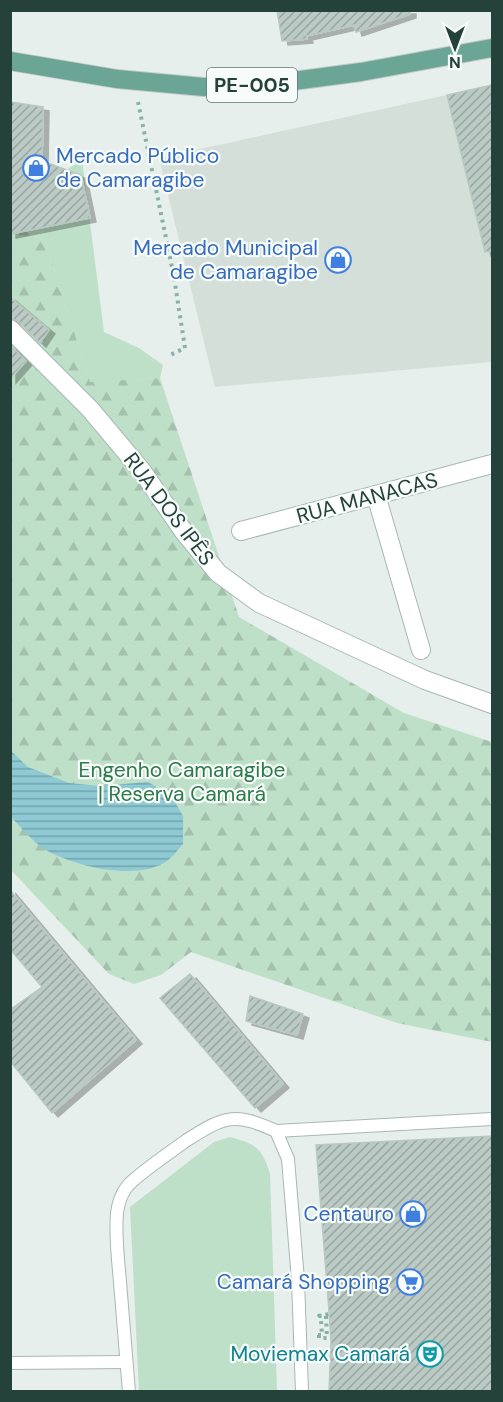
<svg xmlns="http://www.w3.org/2000/svg" width="503" height="1402" font-family="'DM Sans',sans-serif">
<style>
.built{fill:#d4dfda}
.green{fill:#bfe0c8}
.forest{fill:url(#forest-firs)}
.water{fill:url(#water-rules)}
.building{fill:url(#building-hatch);stroke:#b8c9c2;stroke-width:1.5;filter:url(#shadow)}
.lines{fill:none;stroke-linecap:round;stroke-linejoin:round}
.lane-casing{stroke:#a8b8b2;stroke-width:14}
.street-casing{stroke:#a8b8b2;stroke-width:20}
.primary-casing{stroke:#c2cac8;stroke-width:20}
.path{stroke:#86b3a5;stroke-width:4;stroke-dasharray:3 4.5;stroke-linecap:butt}
.lane{stroke:#fff;stroke-width:12}
.street{stroke:#fff;stroke-width:18}
.primary{stroke:#6aa596;stroke-width:18}
.labels{text-anchor:middle;stroke-width:4.5;stroke-linejoin:round;paint-order:stroke}
.shield{fill:#f7fbf9;stroke:#637a73;stroke-width:1.5}
.shield-label{font-size:20px;font-weight:bold;fill:#24423a}
.shop-label{font-size:21px;fill:#366cbe;stroke:#f7fbf9;text-anchor:end}
.street-label{font-size:21px;fill:#24423a;stroke:#f7fbf9}
.park-label{font-size:21px;fill:#2d7a4b;stroke:#f7fbf9}
.culture-label{font-size:21px;fill:#0d838f;stroke:#f7fbf9;text-anchor:end}
</style>
<defs>
<pattern id="forest-firs" width="22" height="20" patternUnits="userSpaceOnUse" patternTransform="scale(1.5)"><rect width="22" height="20" fill="#bfe0c8"/><path d="M5 1l3.5 6h-7zM16 11l3.5 6h-7z" fill="#a4c1ad"/></pattern>
<pattern id="water-rules" width="6" height="5" patternUnits="userSpaceOnUse" patternTransform="scale(1.5)"><rect width="6" height="5" fill="#8ec9d4"/><path d="M0 2.5h6" fill="none" stroke="#74a5ad"/></pattern>
<pattern id="building-hatch" width="6" height="6" patternUnits="userSpaceOnUse" patternTransform="scale(1.5)"><rect width="6" height="6" fill="#bbcac4"/><path d="M-1 1l2-2M0 6l6-6M5 7l2-2" fill="none" stroke="#98a6a0"/></pattern>
<filter id="shadow"><feDropShadow dx="6" dy="4" stdDeviation="0" flood-color="#0004"/></filter>
</defs>
<rect width="100%" height="100%" fill="#e6efeb"/>
<polygon class="built" points="492,85 492,362 215,387 159,158"/>
<g class="green">
<polygon points="82,160 104,332 139,348 163,365 160,378 90,383 30,193"/>
<path d="M230,1137C256,1144 262,1148 270,1174L277,1391H139L130,1207L214,1142Z"/>
</g>
<polygon class="forest" points="10,189 30,193 90,382 160,378 239,617 404,713 492,742 492,1042 397,1023 191,952 161,975 134,984 109,974 11,870"/>
<path class="water" d="M10,750L28,767L69,783L100,786L148,782L171,795L183,816V844C178,849 173,857 167,861C137,882 73,866 44,849C32,841 21,827 11,817Z"/>
<g class="building">
<polygon points="277,10 410,10 410,14 356,32 354,25 306,36 307,39 282,41"/>
<polygon points="492,85 492,251 485,252 447,95"/>
<polygon points="10,102 43,107 42,161 81,175 90,218 10,234"/>
<polygon points="10,297 49,330 40,343 18,321 10,318"/>
<polygon points="10,345 26,361 10,379"/>
<polygon points="10,890 136,1040 52,1113 10,1061 10,1010 42,987 10,949"/>
<polygon points="190,974 283,1084 255,1108 160,998"/>
<polygon points="250,996 303,1014 297,1035 246,1021"/>
<polygon points="492,1136 492,1392 329,1392 331,1341 329,1311 316,1145"/>
</g>
<g class="lines">
<g class="lane-casing">
<g id="lane">
<polyline points="276,1131 492,1119"/>
<polyline points="10,1363 126,1362"/>
<path d="M129,1392C126,1355 123,1318 120,1282C118,1259 115,1236 117,1213C118,1205 121,1195 126,1188C133,1177 175,1149 187,1140C225,1116 234,1112 276,1131L288,1159L298,1280L302,1392"/>
</g>
</g>
<g class="street-casing">
<g id="street">
<polyline points="10,329 90,409 142,471 184,532 218,573 259,603 425,680 492,704"/>
<polyline points="376,495 421,650"/>
<polyline points="241,531 492,464"/>
</g>
</g>
<g class="primary-casing">
<polyline id="primary" points="10,61 117,79 204,87 263,85 361,72 492,48"/>
</g>
<g class="path">
<polyline points="138,102 174,277 185,348 170,355"/>
<polyline points="318,1316 329,1314"/>
<polyline points="318,1335 322,1335 321,1319"/>
<polyline points="319,1335 319,1338 327,1338 326,1316 319,1316 319,1320"/>
</g>
<use href="#lane" class="lane"/>
<use href="#street" class="street"/>
<use href="#primary" class="primary"/>
</g>
<defs>
<g id="shop-ring" transform="scale(1.35)"><circle r="9.5" fill="#f7fbf9" stroke="#3f7fe0" stroke-width="1.5"/><path d="M-5-2.5h2.3a2.7 3.5 0 0 1 5.4 0H5L5.5 6h-11ZM-1.5-2.5h3a1.5 2.3 0 0 0-3 0Z" fill="#3f7fe0"/></g>
<g id="supermarket-ring" transform="scale(1.35)"><circle r="9.5" fill="#f7fbf9" stroke="#3f7fe0" stroke-width="1.5"/><path d="M-6-5.5h2.5l.6 2H6L4.5 2H-2.5L-4.4-4H-6ZM-1.5 3.2a1.3 1.3 0 1 0 .1 0ZM3 3.2a1.3 1.3 0 1 0 .1 0Z" fill="#3f7fe0"/></g>
<g id="theatre-ring" transform="scale(1.35)"><circle r="9.5" fill="#f7fbf9" stroke="#0f9aa8" stroke-width="1.5"/><path d="M-5-5.5Q0-4 5-5.5V0Q5 5 0 6Q-5 5-5 0ZM-3.3-2.5H-1v1.5H-3.3ZM1-2.5H3.3v1.5H1ZM-2.8 1Q0 5.5 2.8 1Z" fill="#0f9aa8"/></g>
</defs>
<g fill-rule="evenodd">
<use href="#shop-ring" x="36" y="168"/>
<use href="#shop-ring" x="338" y="260"/>
<use href="#shop-ring" x="413" y="1214"/>
<use href="#supermarket-ring" x="410" y="1282"/>
<use href="#theatre-ring" x="430" y="1354"/>
</g>
<g class="labels">
<rect class="shield" x="207" y="68" width="90" height="34" rx="4.5"/>
<g class="shield-label">
<text x="252" y="92">PE-005</text>
</g>
<g class="shop-label">
<text x="56" y="163" text-anchor="start">Mercado Público<tspan x="56" dy="24">de Camaragibe</tspan></text>
<text x="318" y="255">Mercado Municipal<tspan x="318" dy="24">de Camaragibe</tspan></text>
<text x="394" y="1221">Centauro</text>
<text x="390" y="1289">Camará Shopping</text>
</g>
<g class="street-label">
<text transform="translate(367 498) rotate(-15)" y="7">RUA MANACAS</text>
<text transform="translate(169 509) rotate(53)" y="7">RUA DOS IPÊS</text>
</g>
<g class="park-label">
<text x="182" y="777">Engenho Camaragibe<tspan x="182" dy="24">| Reserva Camará</tspan></text>
</g>
<g class="culture-label">
<text x="410" y="1361">Moviemax Camará</text>
</g>
</g>
<rect width="503" height="1402" fill="none" stroke="#24423a" stroke-width="24"/>
<g transform="translate(455 48) rotate(180)" stroke="#f7fbf9" stroke-width="4.5" paint-order="stroke">
<path d="M0-4.5L10 22L0 15L-10 22Z" fill="#24423a"/>
<text y="-9" font-size="16" font-weight="bold" text-anchor="middle" fill="#24423a">N</text>
</g>
</svg>
